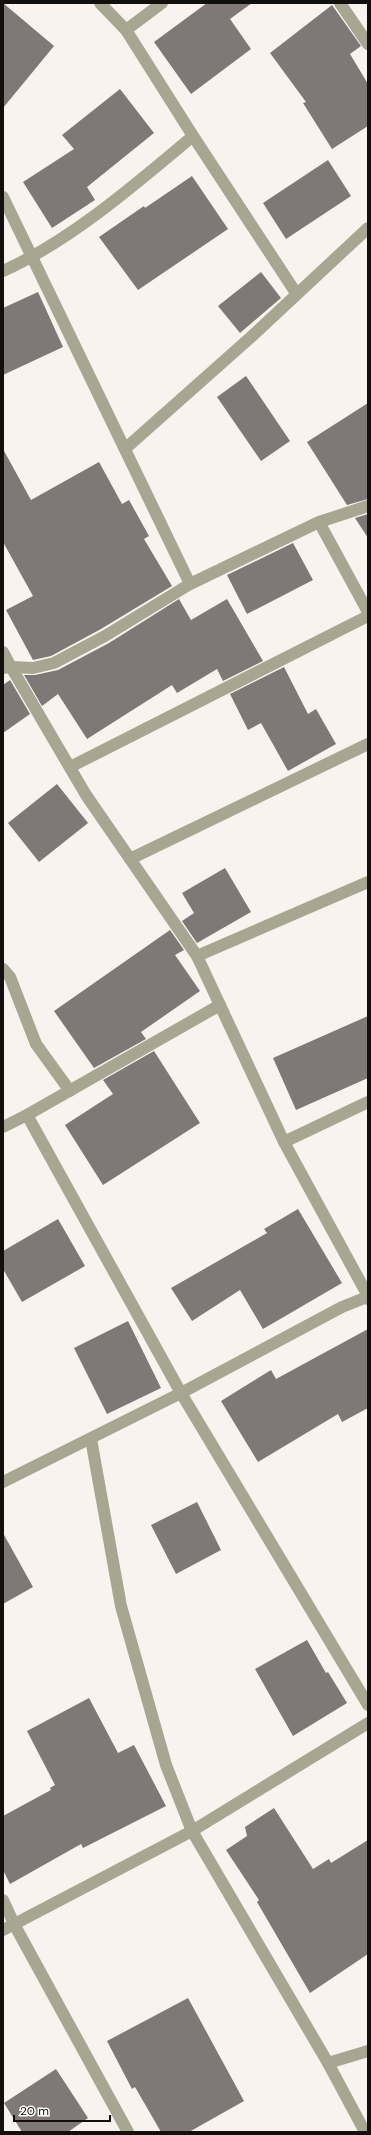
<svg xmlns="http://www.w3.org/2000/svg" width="371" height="2135" font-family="'DM Sans',sans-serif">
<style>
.building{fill:#7e7876}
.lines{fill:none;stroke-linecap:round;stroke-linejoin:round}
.minor{stroke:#a7a690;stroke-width:12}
</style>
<rect width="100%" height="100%" fill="#f8f3ee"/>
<g class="building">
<polygon points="3,3 54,46 3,108"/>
<polygon points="207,3 252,3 230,19 251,49 191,94 154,42"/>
<polygon points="332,5 361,46 350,54 368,84 368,126 332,149 303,103 306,102 270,53"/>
<polygon points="120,89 154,133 87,187 95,200 52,228 23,182 74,149 62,135"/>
<polygon points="328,160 351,196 286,239 263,203"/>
<polygon points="192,176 228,229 138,290 99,237 144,206 145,208"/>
<polygon points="261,272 281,298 240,333 218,306"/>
<polygon points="38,292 63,347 3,375 3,308"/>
<polygon points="246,376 290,441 261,461 217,397"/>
<polygon points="368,403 368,499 347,505 307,442"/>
<polygon points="3,449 31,500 99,462 122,504 129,500 149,536 144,539 172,586 101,629 51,656 33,660 6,610 33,596 3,542"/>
<polygon points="368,514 368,538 355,518"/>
<polygon points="293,543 313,580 247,614 227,575"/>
<polygon points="179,599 191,620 227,599 263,661 223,681 217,669 177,693 172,685 87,739 58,694 42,706 24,675 35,675 58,670 109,643"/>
<polygon points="284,667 308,714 316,709 336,744 288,771 261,723 248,730 230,694"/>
<polygon points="10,680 30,714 3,733 3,685"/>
<polygon points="57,784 88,823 39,862 8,823"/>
<polygon points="225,868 251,912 197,943 182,921 194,913 182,893"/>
<polygon points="170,930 184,950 175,955 200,991 141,1032 146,1039 94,1068 54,1011"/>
<polygon points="368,1016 368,1078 296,1110 273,1058"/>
<polygon points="154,1051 200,1123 103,1185 65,1125 113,1094 103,1080"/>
<polygon points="298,1209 342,1283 263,1329 240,1290 192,1321 171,1288 267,1233 264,1229"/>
<polygon points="58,1219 85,1266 22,1302 3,1269 3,1251"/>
<polygon points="128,1321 161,1388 107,1414 74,1348"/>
<polygon points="368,1329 368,1408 342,1422 338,1414 258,1462 221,1401 271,1370 276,1379"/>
<polygon points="197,1502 221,1550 176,1574 151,1525"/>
<polygon points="3,1533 33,1587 3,1604"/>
<polygon points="307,1640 326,1673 328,1672 347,1703 293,1736 255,1669"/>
<polygon points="89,1698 118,1753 134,1745 166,1806 83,1848 81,1844 10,1884 3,1870 3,1816 51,1790 50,1788 55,1785 27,1731"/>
<polygon points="274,1808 313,1869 329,1859 331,1863 368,1840 368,1954 310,1993 257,1902 259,1900 226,1850 247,1836 245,1827"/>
<polygon points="188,1998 244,2101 189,2132 161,2132 135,2087 132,2089 107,2041"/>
<polygon points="56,2069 88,2118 68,2132 22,2132 4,2103"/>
</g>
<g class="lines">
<g class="minor">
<polyline points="100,3 126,30 193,136 296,293"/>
<polyline points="340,3 368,44"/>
<polyline points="126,30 162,3"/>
<polyline points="3,197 190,584"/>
<path d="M3,271C70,241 136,184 193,136"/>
<polyline points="126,448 251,337 368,228"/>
<polyline points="319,522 368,612"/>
<polyline points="3,652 11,667 33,668 54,663 105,636 190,584 319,522 368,506"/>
<polyline points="3,668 11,667 86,795 197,956 284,1142 368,1296"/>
<polyline points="70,767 368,616"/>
<polyline points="130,859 368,744"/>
<polyline points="197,956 368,882"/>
<polyline points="3,969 10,977 36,1044 70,1091"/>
<polyline points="27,1115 220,1005"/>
<polyline points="3,1127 27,1115 181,1393 368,1705"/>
<polyline points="284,1142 368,1102"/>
<polyline points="91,1439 121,1606 166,1765 192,1831 328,2063 365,2132"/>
<polyline points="3,1482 181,1393 342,1307 367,1297 368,1299"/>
<polyline points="3,1900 14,1924 128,2132"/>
<polyline points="3,1930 192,1831 368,1723"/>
<polyline points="328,2063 368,2051"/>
</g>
</g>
<rect width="371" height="2135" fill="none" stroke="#11100e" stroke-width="8"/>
<path d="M14 2115v6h96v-6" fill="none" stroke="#11100e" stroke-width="2"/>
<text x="20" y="2115" font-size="12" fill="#11100e" stroke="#ffffff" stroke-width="3" paint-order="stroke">20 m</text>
</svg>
